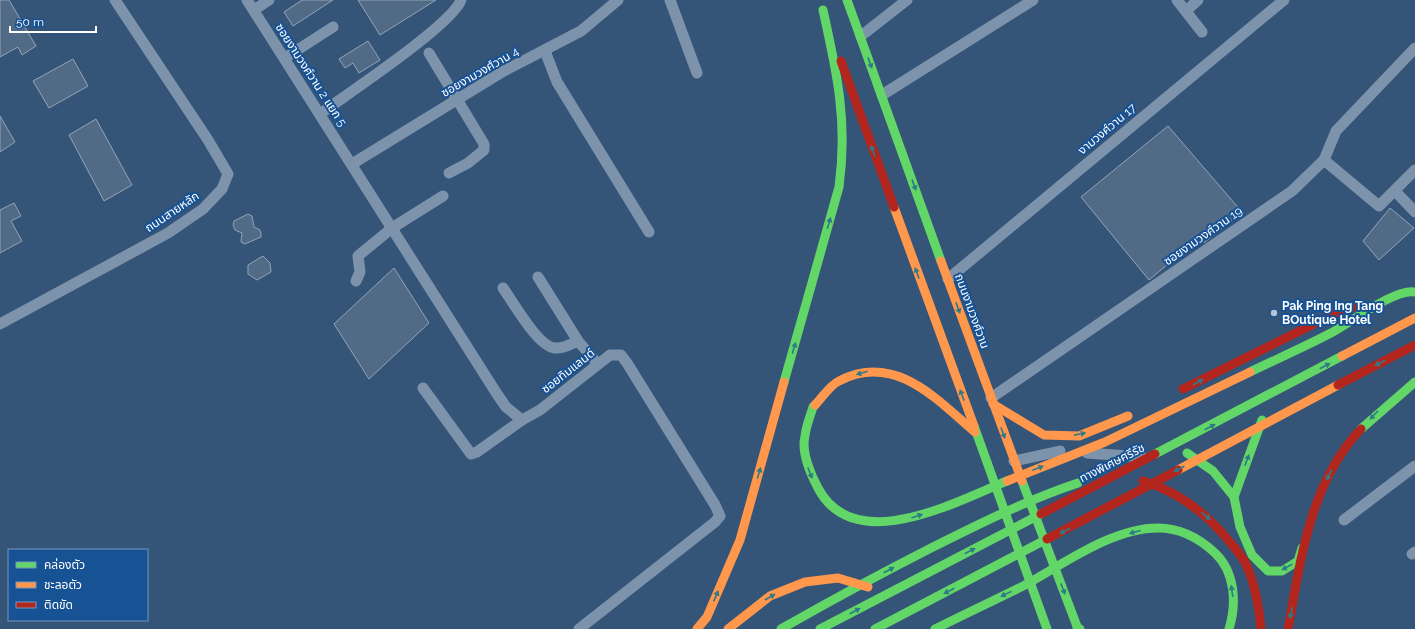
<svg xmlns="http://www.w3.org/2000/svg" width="1415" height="629" font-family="Raleway,'Noto Sans Thai',sans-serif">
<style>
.building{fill:#516b87;stroke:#92a4b8}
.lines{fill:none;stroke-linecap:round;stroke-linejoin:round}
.street{stroke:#7d93ab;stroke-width:11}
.fast{stroke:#63d668;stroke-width:9}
.slow{stroke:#ff974d;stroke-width:9}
.jam{stroke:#b3261e;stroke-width:9}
.oneway{fill:#2e7a88}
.poi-dot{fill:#b8c3d0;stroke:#175295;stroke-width:1.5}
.labels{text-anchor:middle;stroke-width:4;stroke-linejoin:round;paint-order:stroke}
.street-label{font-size:12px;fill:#fff;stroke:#175295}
.poi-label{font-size:12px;font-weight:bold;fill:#fff;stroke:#175295;text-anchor:start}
</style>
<rect width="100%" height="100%" fill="#345478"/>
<g class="building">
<polygon points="0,0 9,0 36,46 22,55 18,47 0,57"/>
<polygon points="302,0 333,0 293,26 284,12"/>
<polygon points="358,0 436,0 380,35"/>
<polygon points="368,41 380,60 359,73 353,63 345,68 339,59"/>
<polygon points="73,59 88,86 49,108 33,81"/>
<polygon points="0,116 15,142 0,152"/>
<polygon points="96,119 132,185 104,201 69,135"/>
<polygon points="1168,126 1242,212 1204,243 1199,238 1149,280 1081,197"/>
<polygon points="14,203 21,216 11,221 22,241 0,253 0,210"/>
<polygon points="1390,208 1414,228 1379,260 1363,241"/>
<polygon points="248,214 252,216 254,227 260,230 261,234 261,237 245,244 241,242 242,233 235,230 233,225 234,221"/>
<polygon points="263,256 270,263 271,272 257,280 248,274 248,265"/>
<polygon points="394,268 429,323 369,379 334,324"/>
</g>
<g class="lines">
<g class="street">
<polyline points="247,0 497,394 506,407 522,420"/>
<polyline points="670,0 697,73"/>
<polyline points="1177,0 1202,32"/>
<polyline points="254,10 269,0"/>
<polyline points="1186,11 1198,0"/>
<polyline points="861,36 907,0"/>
<polyline points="545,51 557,82 649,232"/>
<polyline points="429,53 484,144 484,150 468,163 449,173"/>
<polyline points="285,58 333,27"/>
<polyline points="882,95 1033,0"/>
<path d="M320,114C347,94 452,25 461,0"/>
<polyline points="1324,160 1336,131 1415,48"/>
<polyline points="352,164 502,72 581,31 618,0"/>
<polyline points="1395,191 1415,212"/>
<polyline points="538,277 578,341"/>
<polyline points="948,279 1284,0"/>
<polyline points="356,281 360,272 358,256 392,228 443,196"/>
<path d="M503,288C513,302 538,347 555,348C563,349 571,344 578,341L598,364"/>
<polyline points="0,324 168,233 203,209 222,189 228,174 208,140 115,0"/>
<polyline points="423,388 471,454 477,452 522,420 540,410 610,355 621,355 627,363 715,505 720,516 715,522 579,629"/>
<polyline points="991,398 1292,191 1324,160 1379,206 1415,170"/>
<polyline points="1087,453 1142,457"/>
<polyline points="1014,461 1060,451"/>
<polyline points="1344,520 1415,466"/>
<polyline points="1412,554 1415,552"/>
</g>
<g class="fast">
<polyline points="847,0 941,261"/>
<path d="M1250,372C1277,359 1304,347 1331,333C1350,323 1395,288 1415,292"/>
<path d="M784,382L839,187C848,122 837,73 823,10"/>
<path d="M815,405L813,407C810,417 806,426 805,436C801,452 811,475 818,488C854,557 956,502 1007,481"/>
<polyline points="974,426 1047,629"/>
<polyline points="1361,429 1415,382"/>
<polyline points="1187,453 1213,471 1234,497 1240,527 1252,555 1268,571 1282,571 1298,561 1302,548"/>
<polyline points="1155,454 1342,356"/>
<polyline points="1022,481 1078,629"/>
<polyline points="1234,497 1262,420"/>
<polyline points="1077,627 1080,629"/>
<path d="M781,629C830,601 880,574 931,548C979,524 1027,500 1078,483"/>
<polyline points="820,629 1041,514"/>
<polyline points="875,629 1047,539"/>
<path d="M935,629C965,614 995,600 1025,585C1064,564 1112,528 1158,528C1179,528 1199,538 1215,553C1235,572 1237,603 1229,629"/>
</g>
<g class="slow">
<polyline points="894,207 974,426"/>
<polyline points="941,261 1022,481"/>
<polyline points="1342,356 1415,318"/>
<polyline points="993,404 1044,435 1079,436 1128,416"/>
<path d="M815,405C822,398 830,385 839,381C895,352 936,399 975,432"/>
<polyline points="1178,470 1338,385"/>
<polyline points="1007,481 1105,442 1250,372"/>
<polyline points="697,629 707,617 740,540 784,382"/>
<polyline points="728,629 770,596 805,582 838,578 868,587"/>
</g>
<g class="jam">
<polyline points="841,61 894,207"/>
<polyline points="1338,385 1415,345"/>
<polyline points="1183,389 1332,315 1361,304"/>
<path d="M1143,481C1179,492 1206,513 1229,541C1235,548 1242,556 1246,564C1255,584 1259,607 1261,629"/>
<polyline points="1041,514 1155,454"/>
<polyline points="1047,539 1178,470"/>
<path d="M1288,629C1301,559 1310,482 1361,429"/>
</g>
</g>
<defs><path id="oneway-solid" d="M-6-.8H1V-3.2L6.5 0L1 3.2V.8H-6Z"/></defs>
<g class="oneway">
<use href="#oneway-solid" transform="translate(870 63) rotate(70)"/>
<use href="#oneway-solid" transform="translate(873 151) rotate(-109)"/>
<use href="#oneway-solid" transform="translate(914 185) rotate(70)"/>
<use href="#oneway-solid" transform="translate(829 223) rotate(-74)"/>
<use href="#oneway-solid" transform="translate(917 273) rotate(-110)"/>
<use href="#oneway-solid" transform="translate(958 308) rotate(70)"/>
<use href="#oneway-solid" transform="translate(794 348) rotate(-74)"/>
<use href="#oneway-solid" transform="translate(1380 363) rotate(153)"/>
<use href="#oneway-solid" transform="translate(1325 366) rotate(-28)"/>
<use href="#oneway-solid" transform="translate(862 373) rotate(164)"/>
<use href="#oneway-solid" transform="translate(1198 382) rotate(-27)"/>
<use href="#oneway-solid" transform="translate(962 395) rotate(-110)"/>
<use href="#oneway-solid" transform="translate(1374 415) rotate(134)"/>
<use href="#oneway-solid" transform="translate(1210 427) rotate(-28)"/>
<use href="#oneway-solid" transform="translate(1003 433) rotate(70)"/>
<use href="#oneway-solid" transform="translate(1080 434) rotate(-11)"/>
<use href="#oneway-solid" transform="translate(1247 460) rotate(-70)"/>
<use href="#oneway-solid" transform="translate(1038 468) rotate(-21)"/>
<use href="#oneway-solid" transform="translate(1179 469) rotate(152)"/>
<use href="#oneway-solid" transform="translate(759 473) rotate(-74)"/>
<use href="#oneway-solid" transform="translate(810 473) rotate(69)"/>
<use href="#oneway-solid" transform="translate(1329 475) rotate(118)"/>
<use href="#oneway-solid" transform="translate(917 516) rotate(-19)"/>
<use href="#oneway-solid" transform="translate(1206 516) rotate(38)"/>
<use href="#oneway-solid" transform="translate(1065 531) rotate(153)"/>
<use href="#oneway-solid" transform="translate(1135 532) rotate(165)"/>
<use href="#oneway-solid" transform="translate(970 551) rotate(-28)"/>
<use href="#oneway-solid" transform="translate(1287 567) rotate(151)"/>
<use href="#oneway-solid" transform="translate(889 570) rotate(-28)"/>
<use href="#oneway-solid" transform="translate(1063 589) rotate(69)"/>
<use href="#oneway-solid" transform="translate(949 591) rotate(153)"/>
<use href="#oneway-solid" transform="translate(1232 591) rotate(-98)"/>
<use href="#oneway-solid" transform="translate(1006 594) rotate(154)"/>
<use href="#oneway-solid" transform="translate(716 596) rotate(-67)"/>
<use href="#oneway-solid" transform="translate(770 597) rotate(-30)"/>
<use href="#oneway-solid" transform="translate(855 611) rotate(-28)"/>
<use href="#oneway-solid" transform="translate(1291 613) rotate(102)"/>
</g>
<circle class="poi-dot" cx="1274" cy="313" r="4"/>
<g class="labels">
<g class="street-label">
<text transform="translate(480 72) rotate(-30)" y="4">ซอยงามวงศ์วาน 4</text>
<text transform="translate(311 75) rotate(57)" y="4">ซอยงามวงศ์วาน 2 แยก 5</text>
<text transform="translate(1107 129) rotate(-40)" y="4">งามวงศ์วาน 17</text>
<text transform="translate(172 212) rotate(-34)" y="4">ถนนสายหลัก</text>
<text transform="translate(1203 236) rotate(-35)" y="4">ซอยงามวงศ์วาน 19</text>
<text transform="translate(972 311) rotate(70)" y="4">ถนนงามวงศ์วาน</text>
<text transform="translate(568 371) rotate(-38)" y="4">ซอยทิมแลนด์</text>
<text transform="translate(1112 463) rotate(-27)" y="4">ทางพิเศษศรีรัช</text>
</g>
<g class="poi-label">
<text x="1282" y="310">Pak Ping Ing Tang<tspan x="1282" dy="14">BOutique Hotel</tspan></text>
</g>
</g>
<rect x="8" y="549" width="140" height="72" fill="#175295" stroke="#7497bf"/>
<rect x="16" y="562" width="20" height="6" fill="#63d668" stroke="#7497bf"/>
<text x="44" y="569" font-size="12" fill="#ffffff">คล่องตัว</text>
<rect x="16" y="582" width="20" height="6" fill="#ff974d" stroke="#7497bf"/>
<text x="44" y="589" font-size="12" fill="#ffffff">ชะลอตัว</text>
<rect x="16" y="602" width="20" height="6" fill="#b3261e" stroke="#7497bf"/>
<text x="44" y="609" font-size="12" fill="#ffffff">ติดขัด</text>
<path d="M10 26v6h86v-6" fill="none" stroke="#ffffff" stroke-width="2"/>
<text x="16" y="26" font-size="12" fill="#ffffff" stroke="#175295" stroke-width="3" paint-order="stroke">50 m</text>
</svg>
